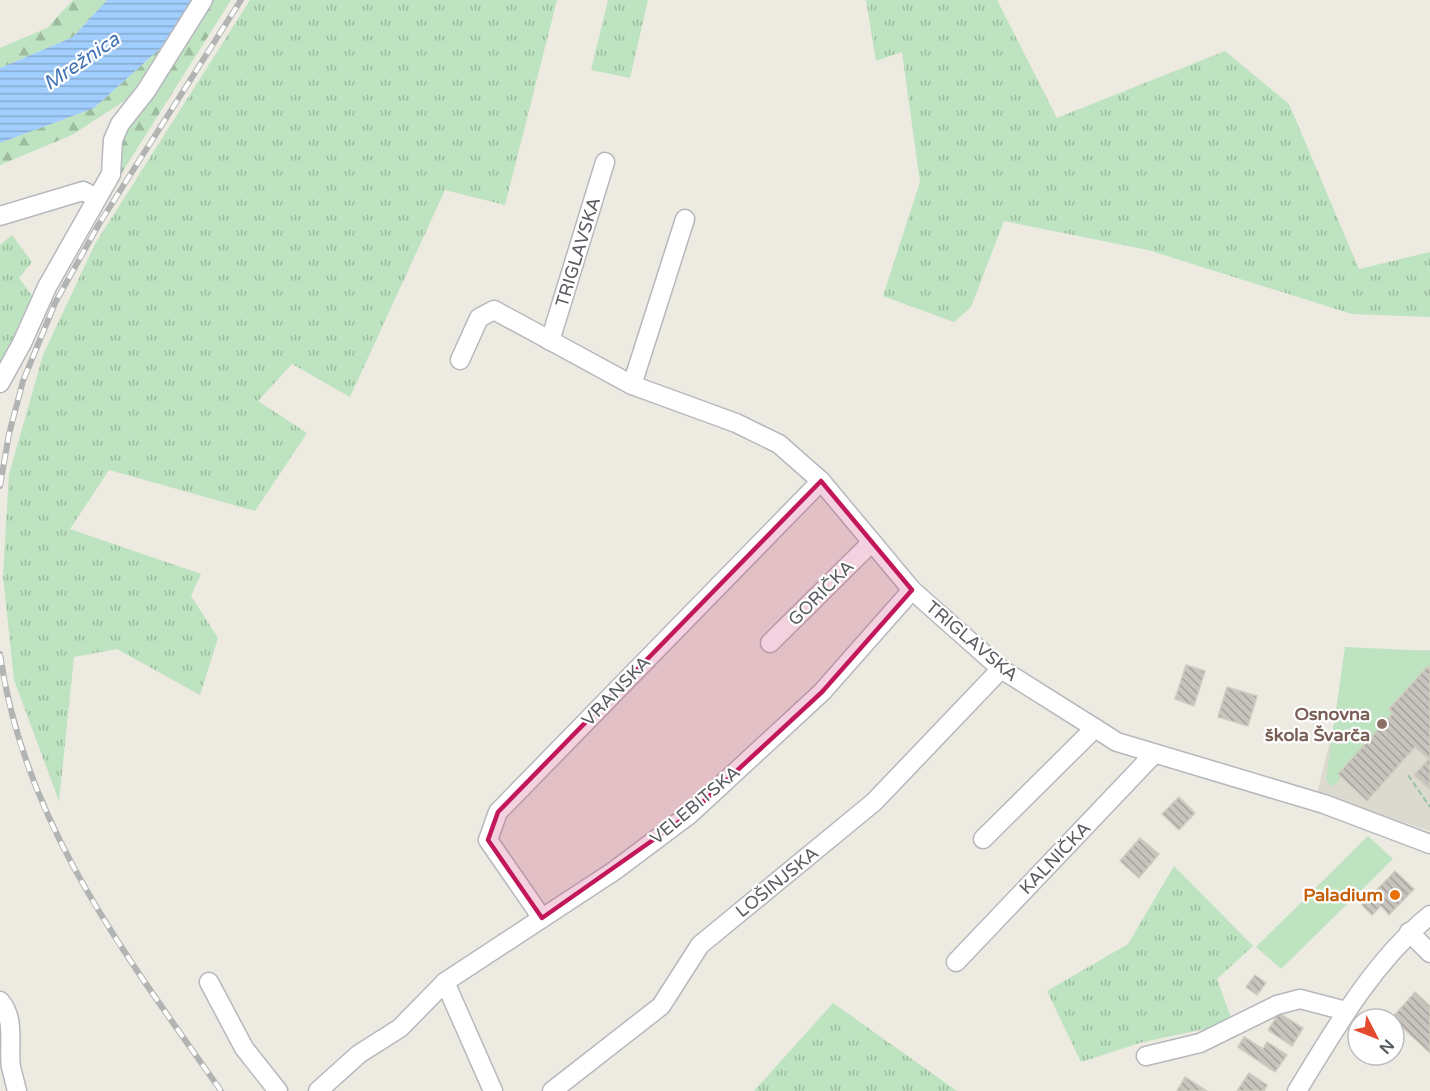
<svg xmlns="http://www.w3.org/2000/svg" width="1430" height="1091" font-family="'Varela Round',sans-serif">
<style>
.education{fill:#dcd9cf}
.grass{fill:url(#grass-tufts)}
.forest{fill:url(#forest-firs)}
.green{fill:#bde3c0}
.water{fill:url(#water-rules)}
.building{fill:url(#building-back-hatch);stroke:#d0ccbf;stroke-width:1.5}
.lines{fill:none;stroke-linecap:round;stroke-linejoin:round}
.minor-casing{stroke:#b6b8bd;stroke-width:21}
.path{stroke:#97c4a7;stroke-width:2;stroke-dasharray:6 3;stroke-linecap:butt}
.minor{stroke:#fff;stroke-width:18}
.rail-casing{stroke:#b2b3b3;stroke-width:6}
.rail{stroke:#fff;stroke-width:4;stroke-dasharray:11;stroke-linecap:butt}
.marked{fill:#c2185b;fill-opacity:0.2;stroke:#c2185b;stroke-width:4.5;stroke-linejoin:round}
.education-dot{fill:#8d6e63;stroke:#fff;stroke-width:2}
.food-dot{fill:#e8710a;stroke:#fff;stroke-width:2}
.labels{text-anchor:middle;stroke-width:4.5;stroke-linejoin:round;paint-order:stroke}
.street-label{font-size:18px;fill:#595c61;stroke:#fff}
.education-label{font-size:18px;font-weight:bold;fill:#785e54;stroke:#fff;text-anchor:end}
.food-label{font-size:18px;font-weight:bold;fill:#c56008;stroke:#fff;text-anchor:end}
.water-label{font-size:20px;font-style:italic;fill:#4273b5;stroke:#fff}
</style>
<defs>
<pattern id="grass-tufts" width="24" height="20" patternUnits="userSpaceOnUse" patternTransform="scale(1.5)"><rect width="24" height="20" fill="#bde3c0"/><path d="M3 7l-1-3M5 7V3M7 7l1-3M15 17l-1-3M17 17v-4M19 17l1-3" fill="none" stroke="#9dbb9f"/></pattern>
<pattern id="forest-firs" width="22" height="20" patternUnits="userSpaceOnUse" patternTransform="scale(1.5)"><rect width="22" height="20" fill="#bde3c0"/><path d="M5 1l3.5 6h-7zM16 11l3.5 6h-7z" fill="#9dbb9f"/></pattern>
<pattern id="water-rules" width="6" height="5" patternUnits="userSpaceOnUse" patternTransform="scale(1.5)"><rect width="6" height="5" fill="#a1cefc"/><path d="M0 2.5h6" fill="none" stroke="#86aacf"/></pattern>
<pattern id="building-back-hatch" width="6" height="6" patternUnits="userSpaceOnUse" patternTransform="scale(1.5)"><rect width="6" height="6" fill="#c7c4be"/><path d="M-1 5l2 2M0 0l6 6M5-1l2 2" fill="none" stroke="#a5a29e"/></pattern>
</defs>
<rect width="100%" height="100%" fill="#eceae1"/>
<polygon class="education" points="1430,650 1430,831 1317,794 1351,654"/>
<g class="grass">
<polygon points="250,0 557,0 505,205 445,190 350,397 292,364 258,401 307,433 255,511 109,470 70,529 201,574 191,596 218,638 200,695 117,649 74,657 59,801 14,680 3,576 9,474 43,355 95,244"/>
<polygon points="608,0 648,0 630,78 591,70"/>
<polygon points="866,0 997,0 1057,118 1225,51 1289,104 1359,269 1430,252 1430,317 1352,314 1148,250 1004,221 971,307 954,322 883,296 920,182 902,52 876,61"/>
<polygon points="12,235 32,262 19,278 36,301 0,370 0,245"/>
<polygon points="1174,866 1253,946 1217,979 1233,1023 1143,1042 1081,1062 1047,991 1128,944"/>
<polygon points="833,1003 957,1091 754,1091"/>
</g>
<g class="forest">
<polygon points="73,0 107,0 73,37 0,68 0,48 47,28"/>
<polygon points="194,0 231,0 116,182 120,137 138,92 72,135 0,165 0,143 94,108 164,45"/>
</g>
<g class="green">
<polygon points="1345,647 1430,651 1430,668 1427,666 1389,708 1393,713 1338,774 1341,777 1333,787 1326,780"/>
<polygon points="1368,836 1393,859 1281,969 1256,947"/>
</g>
<polygon class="water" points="107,0 193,0 164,45 94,108 0,143 0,68 73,37"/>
<g class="building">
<polygon points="1186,665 1205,671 1194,706 1175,699"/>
<polygon points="1428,666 1430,668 1430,789 1414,775 1429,759 1415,747 1367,801 1338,774 1393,713 1389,709"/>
<polygon points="1227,687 1257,696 1248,726 1218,717"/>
<polygon points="1179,797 1195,813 1179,830 1162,814"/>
<polygon points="1140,838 1159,854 1139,878 1120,861"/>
<polygon points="1395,871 1414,889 1389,915 1381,906 1372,915 1362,905"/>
<polygon points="1255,975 1266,983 1257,995 1246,987"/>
<polygon points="1415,992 1430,1006 1430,1053 1392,1018"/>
<polygon points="1279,1013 1303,1028 1292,1046 1268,1030"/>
<polygon points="1244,1037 1263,1049 1267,1042 1287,1055 1275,1072 1238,1047"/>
<polygon points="1249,1073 1267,1085 1264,1091 1237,1091"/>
<polygon points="1185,1077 1207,1091 1177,1091"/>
</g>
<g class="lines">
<g class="minor-casing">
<g id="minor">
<polyline points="0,216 83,191 97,198"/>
<polyline points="550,341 605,162"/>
<polyline points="460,360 479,318 494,310 632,385 736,423 779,444 821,481 912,590 1001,669 1117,742 1324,804 1430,844"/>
<polyline points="0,383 22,343 47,287 111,174 113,140 120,124 146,91 203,0"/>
<polyline points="632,385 685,219"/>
<polyline points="770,643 872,542"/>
<polyline points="983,839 1095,728"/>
<polyline points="542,918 488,840 498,812 821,481"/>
<polyline points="1409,932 1430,953"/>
<polyline points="956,962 1154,754"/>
<polyline points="209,982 244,1048 278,1091"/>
<path d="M0,1001C16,1019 8,1045 11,1067C13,1075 15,1083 17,1091"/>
<polyline points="1146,1056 1200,1043 1277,1005 1300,999 1346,1011"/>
<polyline points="318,1091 359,1054 400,1028 445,982"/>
<polyline points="493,1091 445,982 614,871 690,814 822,692 912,590"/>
<polyline points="552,1091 661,1006 700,945 874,802 1001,669"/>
<path d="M1297,1091C1335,1029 1373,962 1430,915"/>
</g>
</g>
<polyline class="path" points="1408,775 1430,807"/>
<use href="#minor" class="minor"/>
<g class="rail-casing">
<g id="rail">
<polyline points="0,486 9,434 23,381 55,303 99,224 241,0"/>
<path d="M0,654C24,824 125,954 221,1091"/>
</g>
</g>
<use href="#rail" class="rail"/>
</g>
<path class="marked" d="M821,481L912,590L822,692L690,814L542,918L488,840L498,812Z"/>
<circle class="education-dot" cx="1382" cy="724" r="6"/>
<circle class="food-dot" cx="1395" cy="895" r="6"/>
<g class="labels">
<g class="street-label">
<text transform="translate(578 252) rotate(-73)" y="6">TRIGLAVSKA</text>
<text transform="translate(821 593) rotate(-45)" y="6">GORIČKA</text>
<text transform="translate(972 641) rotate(40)" y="6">TRIGLAVSKA</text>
<text transform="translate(616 691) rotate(-46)" y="6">VRANSKA</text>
<text transform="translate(695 805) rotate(-40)" y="6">VELEBITSKA</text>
<text transform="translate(1055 858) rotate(-46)" y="6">KALNIČKA</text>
<text transform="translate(777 882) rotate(-39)" y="6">LOŠINJSKA</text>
</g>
<g class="education-label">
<text x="1370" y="720">Osnovna<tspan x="1370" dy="21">škola Švarča</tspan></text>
</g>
<g class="food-label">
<text x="1383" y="901">Paladium</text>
</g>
<g class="water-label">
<text transform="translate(81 61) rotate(-34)" y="7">Mrežnica</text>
</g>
</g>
<g transform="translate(1376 1037) rotate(132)"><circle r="28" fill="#ffffff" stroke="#bdbec0" stroke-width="1.5"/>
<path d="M0-4.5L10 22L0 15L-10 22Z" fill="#e34a30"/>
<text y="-9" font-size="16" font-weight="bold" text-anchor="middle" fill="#595c61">N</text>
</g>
</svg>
